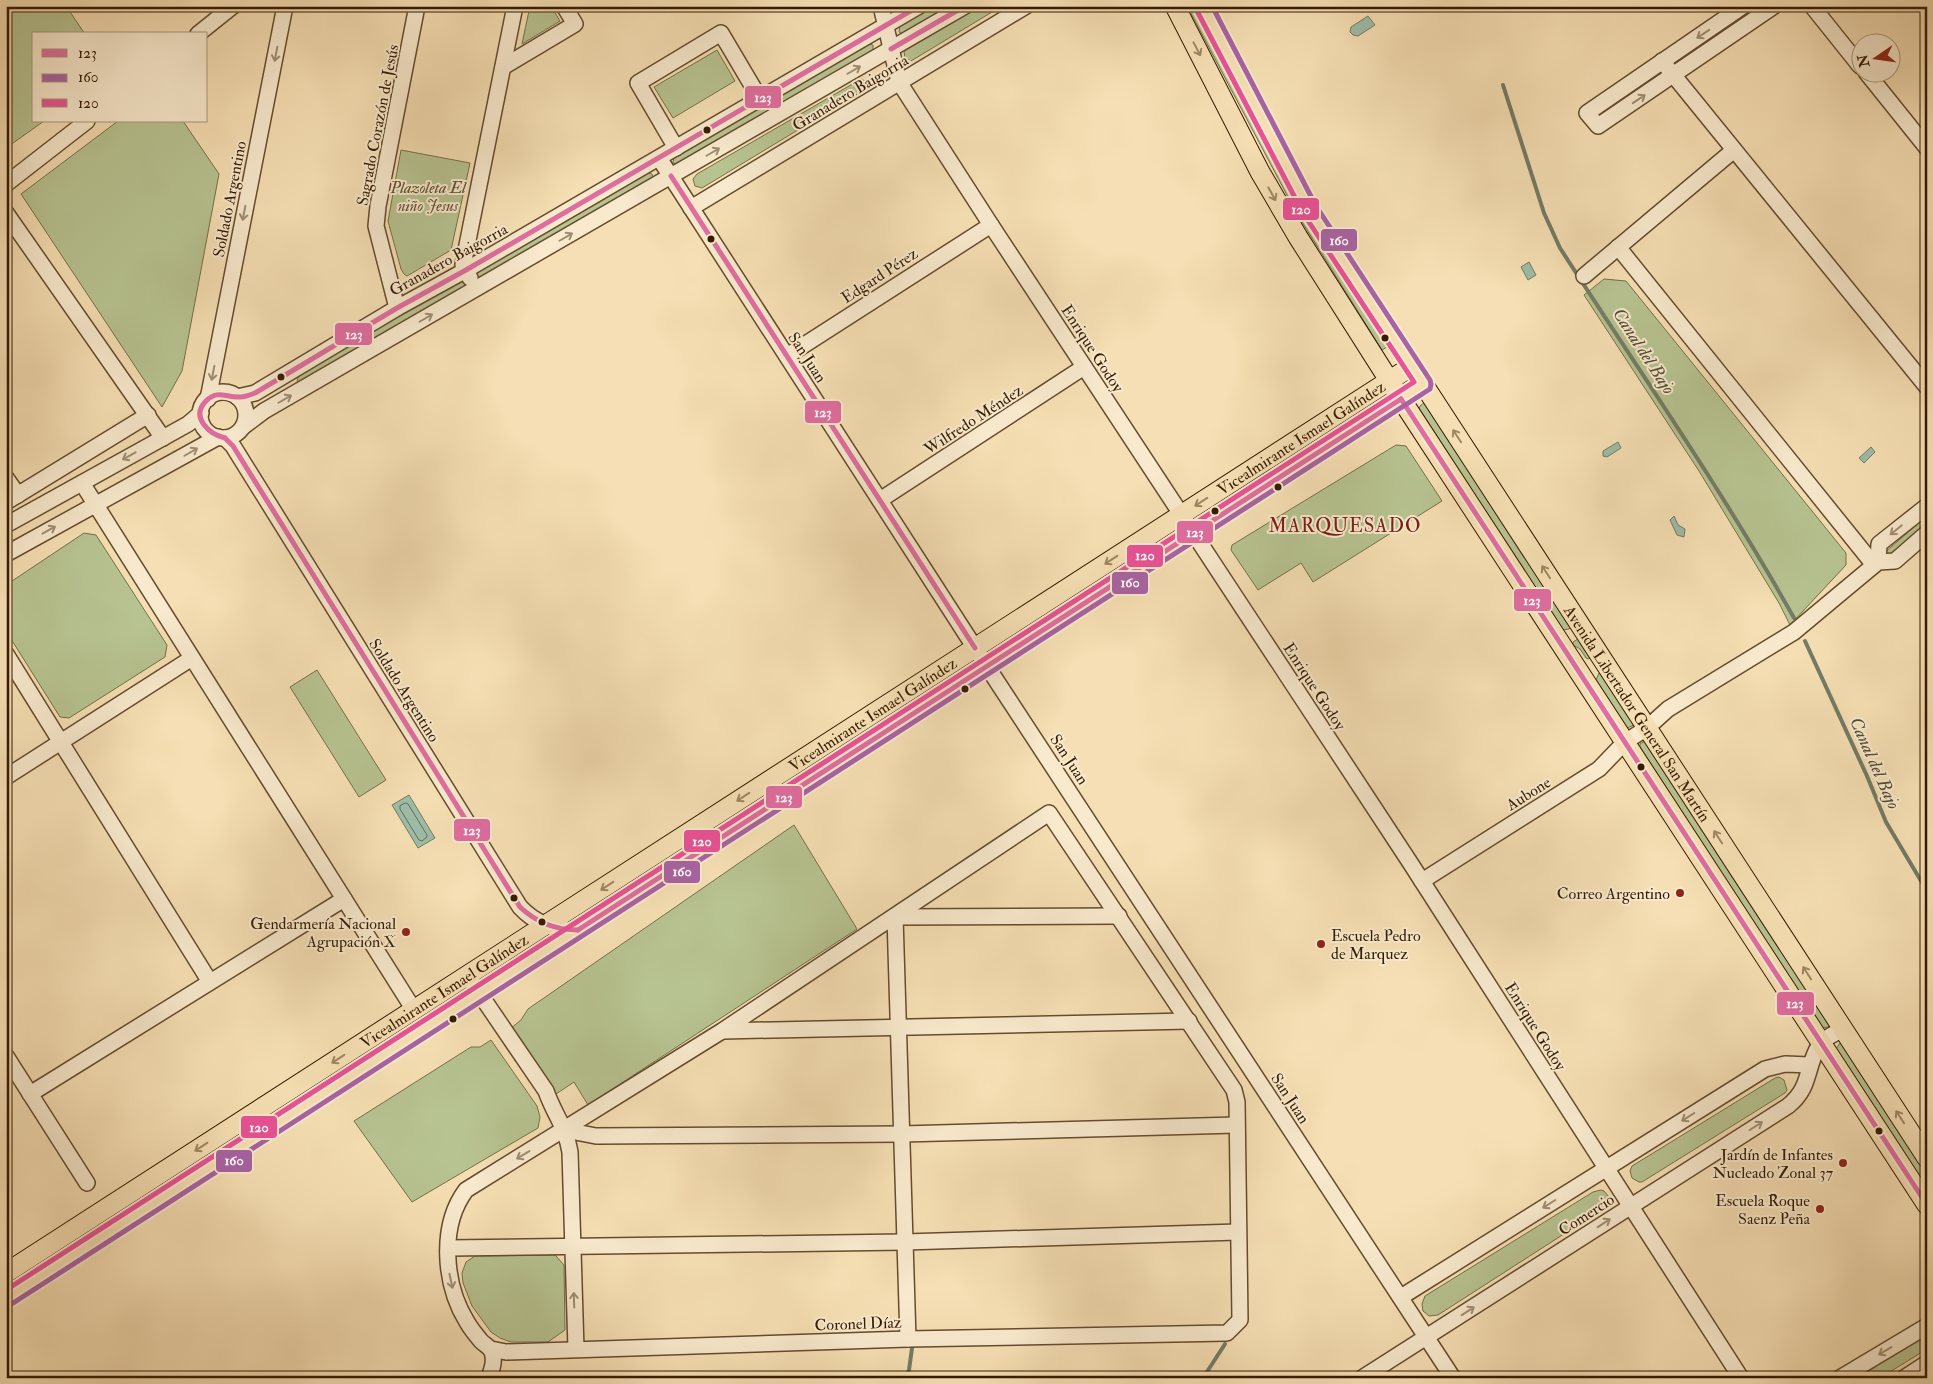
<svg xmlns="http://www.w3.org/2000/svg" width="1933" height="1384" font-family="'IM FELL Double Pica',serif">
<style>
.green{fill:#b7c391;stroke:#766f48}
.water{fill:#9dbda9;stroke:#737c65}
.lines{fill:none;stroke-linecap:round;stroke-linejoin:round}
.shore{stroke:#686c54;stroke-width:1}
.stream{stroke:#737c65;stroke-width:4}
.minor-casing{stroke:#644c2d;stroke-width:18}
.major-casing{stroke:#341b00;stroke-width:21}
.minor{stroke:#f9eace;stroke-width:15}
.major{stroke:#f6dfb4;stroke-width:19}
.bus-1-casing{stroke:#f9eace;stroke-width:9}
.bus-2-casing{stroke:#f9eace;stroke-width:9}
.bus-3-casing{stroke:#f9eace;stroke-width:9}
.bus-1{stroke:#e06da0;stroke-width:5}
.bus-2{stroke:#a863a4;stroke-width:5}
.bus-3{stroke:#e95297;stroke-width:5}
.oneway{stroke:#a08d71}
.oneway2{stroke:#9f8763}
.bus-dot{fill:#341b00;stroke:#f9eace;stroke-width:2}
.poi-dot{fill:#8f2418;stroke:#f9eace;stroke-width:2}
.labels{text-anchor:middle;stroke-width:4;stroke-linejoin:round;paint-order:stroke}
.street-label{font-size:16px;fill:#341b00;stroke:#f9eace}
.park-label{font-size:16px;font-style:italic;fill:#5b4d2c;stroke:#f9eace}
.poi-label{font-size:16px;fill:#341b00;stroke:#f9eace;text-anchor:end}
.water-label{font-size:18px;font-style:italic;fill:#544c33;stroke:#f9eace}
.quarter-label{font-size:19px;letter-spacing:1px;fill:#7a1f14;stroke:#f9eace}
.line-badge{stroke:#f9eace;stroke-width:2}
.badge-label{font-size:14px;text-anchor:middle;font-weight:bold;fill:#fff}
</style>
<rect width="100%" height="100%" fill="#f6dfb4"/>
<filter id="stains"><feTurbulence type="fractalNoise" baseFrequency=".004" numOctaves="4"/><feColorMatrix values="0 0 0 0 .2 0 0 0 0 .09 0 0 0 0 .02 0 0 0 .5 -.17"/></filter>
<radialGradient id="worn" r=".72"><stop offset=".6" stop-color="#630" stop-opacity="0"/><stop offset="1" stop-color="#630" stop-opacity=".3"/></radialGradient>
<g class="green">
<polygon points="6,6 66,6 85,34 34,34 34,121 44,121 6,148"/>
<polygon points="530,6 551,6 560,21 522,44"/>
<polygon points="933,6 953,6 903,34 899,32 900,25"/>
<polygon points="981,6 1002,6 911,61 905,58 904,52 906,50"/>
<polygon points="1187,6 1196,6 1390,345 1382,350 1297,214"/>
<polygon points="1754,6 1765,6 1680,63 1677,59"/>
<polygon points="868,44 873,45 873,52 677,165 673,163 674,156"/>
<polygon points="717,50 735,81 673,118 654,87"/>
<polygon points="1656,74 1659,75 1601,115 1600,112"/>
<polygon points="861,79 867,82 867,88 864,90 702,188 695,186 693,179 697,174"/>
<polygon points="118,121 183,121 219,174 182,371 162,407 21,194"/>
<polygon points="401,150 470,163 451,250 407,276 404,274 401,269 388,221"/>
<polygon points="646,173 652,174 653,178 479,281 474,278 476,272"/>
<polygon points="463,279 469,284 299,383 297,381 299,374"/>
<polygon points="1604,279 1626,281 1846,553 1846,565 1790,625 1779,603 1699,471 1584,295"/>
<polygon points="1425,402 1571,627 1569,629 1563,630 1419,409 1420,406"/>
<polygon points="1368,403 1372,409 1211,509 1217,503"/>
<polygon points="1396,445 1406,446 1442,501 1313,582 1301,563 1258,590 1231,550 1232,545"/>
<polygon points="1927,516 1927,524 1888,557 1884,553"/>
<polygon points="84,533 96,535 167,645 165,657 69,718 60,717 6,631 6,585"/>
<polygon points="1161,538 1143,554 1001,644 1008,636"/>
<polygon points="1578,639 1591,657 1589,659 1586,658 1580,649 1573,645 1573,642"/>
<polygon points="317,670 386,780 359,797 290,687"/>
<polygon points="952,673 586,914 565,921"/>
<polygon points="1599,673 1602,673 1634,725 1627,728 1596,680"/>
<polygon points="1645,741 1830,1025 1828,1027 1822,1028 1640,747 1640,744"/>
<polygon points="794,825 857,929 588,1105 574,1082 556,1094 510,1029 521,1020 528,1009"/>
<polygon points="544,937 546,941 510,965 507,960"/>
<polygon points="442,1003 445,1008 6,1289 6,1283"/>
<polygon points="491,1040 537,1106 540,1117 538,1128 412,1202 354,1121 471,1047 480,1047"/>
<polygon points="1840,1043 1844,1044 1927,1170 1927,1189 1836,1049"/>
<polygon points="1779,1077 1784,1080 1787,1090 1785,1093 1642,1182 1639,1182 1632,1178 1630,1171 1632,1166 1775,1078"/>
<polygon points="1601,1190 1604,1191 1609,1197 1609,1205 1438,1315 1429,1316 1423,1311 1422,1304 1425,1296 1593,1192"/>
<polygon points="555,1255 564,1265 565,1330 548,1342 511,1342 500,1338 491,1332 472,1306 463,1283 462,1273 466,1262 475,1256"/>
<polygon points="1927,1335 1927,1349 1880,1378 1857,1378"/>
</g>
<g class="water">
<polygon points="1368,16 1375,25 1358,36 1353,35 1350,32 1351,27"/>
<polygon points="1529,262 1536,275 1528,280 1521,267"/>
<polygon points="1618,442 1621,448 1607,457 1603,456 1603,451"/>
<polygon points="1871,447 1875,452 1864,463 1859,458"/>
<polygon points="1674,516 1678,525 1685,529 1684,537 1677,535 1670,520"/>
<polygon points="409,795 435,838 418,848 392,805"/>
</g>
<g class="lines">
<polygon class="shore" points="406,803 408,804 427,835 427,837 422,841 419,840 400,809 400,806"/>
<g class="stream">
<path d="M1503,85L1544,213L1560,248C1639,371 1723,491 1794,618"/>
<polyline points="1805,641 1867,776 1886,822 1927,891"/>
<polyline points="906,1378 909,1370 912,1348"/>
<polyline points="1203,1378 1225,1344"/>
</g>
<g class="minor-casing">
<g id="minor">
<polyline points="881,6 899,82 991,225 1411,864 1741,1378"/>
<polyline points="1743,6 1587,113 1598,126 1774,6"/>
<polyline points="1812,6 1860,66"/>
<polyline points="198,34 233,6"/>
<polyline points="1662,61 1927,387"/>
<polyline points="503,67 575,24 564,6"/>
<polyline points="1866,72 1927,148"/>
<polyline points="676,148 638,83 721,33 760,99"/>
<polyline points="659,158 975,648 1453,1378"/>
<polyline points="6,184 87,121"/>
<polyline points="691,208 1026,6"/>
<polyline points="6,213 163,438"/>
<polyline points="1618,247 1874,565"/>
<polyline points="1584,276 1734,150"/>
<polyline points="470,278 463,265 515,6"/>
<polyline points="397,308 376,226 378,206 417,6"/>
<polyline points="787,356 991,225"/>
<circle cx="223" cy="415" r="23"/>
<polyline points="237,397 255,393 397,308 466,270 919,6"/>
<polyline points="208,399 285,6"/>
<polyline points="244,426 264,411 965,6"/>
<path d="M225,438L233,446L520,907C535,923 555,931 578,930"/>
<polyline points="6,478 18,495"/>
<polyline points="82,483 414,1010"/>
<polyline points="880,500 1084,367"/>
<polyline points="6,502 148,415"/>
<polyline points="6,525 188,424 201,413"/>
<polyline points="6,554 218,437"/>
<polyline points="1878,562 1879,544 1927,506"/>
<polyline points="6,654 210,982"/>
<polyline points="6,777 192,658"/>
<polyline points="1422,881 1599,769 1625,742 1647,728 1668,709 1794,632 1878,562 1895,561 1927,533"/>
<path d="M467,975L546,1091C554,1114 566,1127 570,1152L576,1349"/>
<polyline points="723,1031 1189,1021"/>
<polyline points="6,1056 87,1183"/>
<polyline points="30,1094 344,899"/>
<polyline points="565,1130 596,1136 902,1134 1236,1125"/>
<polyline points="449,1248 905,1242 1238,1232"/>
<polyline points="1401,1297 1765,1069 1785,1064 1810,1065"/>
<polyline points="908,1339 895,917 1119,916"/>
<path d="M489,1378C492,1369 495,1361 492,1352C490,1347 485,1345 481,1341C476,1335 471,1329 467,1322C444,1285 439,1226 466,1190L722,1031L1049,813L1234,1090L1237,1102L1240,1320L1227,1333L908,1339L506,1352L491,1349"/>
<path d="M1362,1378L1788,1106C1812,1087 1805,1067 1820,1044C1824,1038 1836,1033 1843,1029"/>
<polyline points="1840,1378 1927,1326"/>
<polyline points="1904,1378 1927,1363"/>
</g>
</g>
<g class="major-casing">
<g id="major">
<polyline points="1175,6 1260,172 1298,237 1401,399 1927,1205"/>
<path id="s1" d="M1203,6L1310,210L1927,1158"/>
<path id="s2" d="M6,1273L1412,366"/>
<polyline points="6,1299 1424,384"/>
</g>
</g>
<use href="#minor" class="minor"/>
<use href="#major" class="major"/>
<g class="bus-1-casing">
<g id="bus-1">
<polyline points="891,49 965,6"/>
<polyline points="671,176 975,648"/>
<polyline points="1401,399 1927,1205"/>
<path d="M225,438C209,434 190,417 206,401C218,389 226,398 240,397C245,397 250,395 255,393L397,308L466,270L919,6"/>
<path d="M225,438L233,446L520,907C537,923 555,930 578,930"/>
<polyline points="578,930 1401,399"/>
</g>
</g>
<g class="bus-2-casing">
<polyline id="bus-2" points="10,1305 1430,389 1431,384 1430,380 1316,206 1212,6"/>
</g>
<g class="bus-3-casing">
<polyline id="bus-3" points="6,1290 1414,382 1303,213 1196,9"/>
</g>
<use href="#bus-1" class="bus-1"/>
<use href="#bus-2" class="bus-2"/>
<use href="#bus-3" class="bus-3"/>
</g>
<defs><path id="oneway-shaft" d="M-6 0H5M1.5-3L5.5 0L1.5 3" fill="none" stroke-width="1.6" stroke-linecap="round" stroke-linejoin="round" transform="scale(1.25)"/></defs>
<g class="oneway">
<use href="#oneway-shaft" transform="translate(1703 34) rotate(146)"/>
<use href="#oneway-shaft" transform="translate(276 54) rotate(101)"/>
<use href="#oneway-shaft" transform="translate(854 70) rotate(-30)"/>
<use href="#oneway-shaft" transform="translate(1639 99) rotate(-34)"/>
<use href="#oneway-shaft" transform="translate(713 152) rotate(-30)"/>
<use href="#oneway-shaft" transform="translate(244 213) rotate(101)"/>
<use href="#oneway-shaft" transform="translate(566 237) rotate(-30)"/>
<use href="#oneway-shaft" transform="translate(426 318) rotate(-30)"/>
<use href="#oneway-shaft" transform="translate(213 373) rotate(101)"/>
<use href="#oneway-shaft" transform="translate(285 399) rotate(-30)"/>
<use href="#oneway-shaft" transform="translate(191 452) rotate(-30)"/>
<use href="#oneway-shaft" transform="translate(129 456) rotate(151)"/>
<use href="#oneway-shaft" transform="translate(49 530) rotate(-29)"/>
<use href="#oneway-shaft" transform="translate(1896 530) rotate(141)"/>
<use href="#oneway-shaft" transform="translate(1688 1117) rotate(148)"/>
<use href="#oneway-shaft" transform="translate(1756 1126) rotate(-32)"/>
<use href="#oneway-shaft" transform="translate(523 1155) rotate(149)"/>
<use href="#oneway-shaft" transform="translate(1549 1204) rotate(148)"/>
<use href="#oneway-shaft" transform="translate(1604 1223) rotate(-33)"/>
<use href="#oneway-shaft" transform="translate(451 1281) rotate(78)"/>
<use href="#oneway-shaft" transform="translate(574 1300) rotate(-92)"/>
<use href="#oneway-shaft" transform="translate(1468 1311) rotate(-33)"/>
<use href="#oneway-shaft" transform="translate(1885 1351) rotate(149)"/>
</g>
<g class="oneway2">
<use href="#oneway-shaft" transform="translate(1197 49) rotate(62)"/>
<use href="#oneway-shaft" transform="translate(1272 194) rotate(61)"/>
<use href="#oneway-shaft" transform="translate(1457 436) rotate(-123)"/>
<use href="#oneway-shaft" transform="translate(1201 502) rotate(147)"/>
<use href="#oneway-shaft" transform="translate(1111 560) rotate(147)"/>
<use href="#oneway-shaft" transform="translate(1546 572) rotate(-123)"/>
<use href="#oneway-shaft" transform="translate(743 797) rotate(147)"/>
<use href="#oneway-shaft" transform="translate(1718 837) rotate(-123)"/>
<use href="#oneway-shaft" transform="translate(607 886) rotate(147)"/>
<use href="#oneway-shaft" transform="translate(1807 973) rotate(-123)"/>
<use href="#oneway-shaft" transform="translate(338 1059) rotate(147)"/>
<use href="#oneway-shaft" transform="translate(1900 1117) rotate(-123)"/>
<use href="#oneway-shaft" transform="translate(201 1147) rotate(147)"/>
</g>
<g class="bus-dot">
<circle cx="707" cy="130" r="4.5"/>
<circle cx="711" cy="239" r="4.5"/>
<circle cx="1385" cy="338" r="4.5"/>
<circle cx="281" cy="377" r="4.5"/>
<circle cx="1278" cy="487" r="4.5"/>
<circle cx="1215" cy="511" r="4.5"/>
<circle cx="965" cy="689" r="4.5"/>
<circle cx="1641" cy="767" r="4.5"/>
<circle cx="514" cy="898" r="4.5"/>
<circle cx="542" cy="922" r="4.5"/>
<circle cx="453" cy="1019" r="4.5"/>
<circle cx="1879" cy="1131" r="4.5"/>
</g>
<g class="poi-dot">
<circle cx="1680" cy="893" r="5"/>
<circle cx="406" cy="932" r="5"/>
<circle cx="1321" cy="944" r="5"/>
<circle cx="1843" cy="1163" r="5"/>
<circle cx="1820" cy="1209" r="5"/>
</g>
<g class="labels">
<g class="street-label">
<text transform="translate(850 92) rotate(-31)" y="6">Granadero Baigorria</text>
<text transform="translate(377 125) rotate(-79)" y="6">Sagrado Corazón de Jesús</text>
<text transform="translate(229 199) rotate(-79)" y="6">Soldado Argentino</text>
<text transform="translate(448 259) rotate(-29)" y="6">Granadero Baigorria</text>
<text transform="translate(879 275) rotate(-33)" y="6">Edgard Pérez</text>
<text transform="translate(1093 348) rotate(57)" y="6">Enrique Godoy</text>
<text transform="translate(808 357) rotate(57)" y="6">San Juan</text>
<text transform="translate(973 419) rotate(-33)" y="6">Wilfredo Méndez</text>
<text dy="6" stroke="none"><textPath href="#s2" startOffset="1541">Vicealmirante Ismael Galíndez</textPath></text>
<text transform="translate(1315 686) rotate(57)" y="6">Enrique Godoy</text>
<text transform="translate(405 690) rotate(58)" y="6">Soldado Argentino</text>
<text dy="6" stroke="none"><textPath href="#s1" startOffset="831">Avenida Libertador General San Martín</textPath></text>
<text dy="6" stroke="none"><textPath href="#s2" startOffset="1031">Vicealmirante Ismael Galíndez</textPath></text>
<text transform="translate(1070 759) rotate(57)" y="6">San Juan</text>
<text transform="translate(1528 793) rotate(-32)" y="6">Aubone</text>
<text dy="6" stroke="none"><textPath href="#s2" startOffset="521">Vicealmirante Ismael Galíndez</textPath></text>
<text transform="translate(1536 1026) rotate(58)" y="6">Enrique Godoy</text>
<text transform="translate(1291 1098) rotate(57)" y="6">San Juan</text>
<text transform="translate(1586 1214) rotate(-33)" y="6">Comercio</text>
<text transform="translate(858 1323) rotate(-2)" y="6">Coronel Díaz</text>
</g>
<g class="park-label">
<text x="428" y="193">Plazoleta El<tspan x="428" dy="18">niño Jesus</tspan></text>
</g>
<g class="poi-label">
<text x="1670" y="899">Correo Argentino</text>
<text x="396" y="929">Gendarmería Nacional<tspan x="396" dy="18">Agrupación X</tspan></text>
<text x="1331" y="941" text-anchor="start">Escuela Pedro<tspan x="1331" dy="18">de Marquez</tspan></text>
<text x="1833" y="1160">Jardín de Infantes<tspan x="1833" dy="18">Nucleado Zonal 37</tspan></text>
<text x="1810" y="1206">Escuela Roque<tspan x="1810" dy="18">Saenz Peña</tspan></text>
</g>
<g class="water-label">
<text transform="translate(1644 351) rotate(57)" y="6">Canal del Bajo</text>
<text transform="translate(1875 763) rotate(66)" y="6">Canal del Bajo</text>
</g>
<g class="quarter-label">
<text x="1345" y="532">MARQUESADO</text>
</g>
</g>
<g class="line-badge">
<rect x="744" y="85" width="38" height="24" rx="5" fill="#e06da0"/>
<rect x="1282" y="197" width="38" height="24" rx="5" fill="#e95297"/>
<rect x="1320" y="228" width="38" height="24" rx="5" fill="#a863a4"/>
<rect x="334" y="322" width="39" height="24" rx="5" fill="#e06da0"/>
<rect x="804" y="400" width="38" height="24" rx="5" fill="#e06da0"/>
<rect x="1176" y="520" width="38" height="24" rx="5" fill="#e06da0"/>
<rect x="1126" y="544" width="38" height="24" rx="5" fill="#e95297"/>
<rect x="1111" y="571" width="38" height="24" rx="5" fill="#a863a4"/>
<rect x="1513" y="588" width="39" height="24" rx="5" fill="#e06da0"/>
<rect x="765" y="785" width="38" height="24" rx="5" fill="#e06da0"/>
<rect x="453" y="818" width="38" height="24" rx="5" fill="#e06da0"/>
<rect x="683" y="829" width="38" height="24" rx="5" fill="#e95297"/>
<rect x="663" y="860" width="38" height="24" rx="5" fill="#a863a4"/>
<rect x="1776" y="991" width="39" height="25" rx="5" fill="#e06da0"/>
<rect x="240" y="1115" width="38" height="24" rx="5" fill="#e95297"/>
<rect x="215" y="1149" width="38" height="24" rx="5" fill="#a863a4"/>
</g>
<g class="badge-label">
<text x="763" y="102">123</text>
<text x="1301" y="214">120</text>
<text x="1339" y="245">160</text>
<text x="354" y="339">123</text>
<text x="823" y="417">123</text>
<text x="1195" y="537">123</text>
<text x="1145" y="560">120</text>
<text x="1130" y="587">160</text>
<text x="1532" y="605">123</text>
<text x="784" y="802">123</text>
<text x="472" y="835">123</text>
<text x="702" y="846">120</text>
<text x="682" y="876">160</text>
<text x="1795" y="1008">123</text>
<text x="259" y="1132">120</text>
<text x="234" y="1165">160</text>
</g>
<rect width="1933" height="1384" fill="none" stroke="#f6dfb4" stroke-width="25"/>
<rect x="8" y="8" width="1918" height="1369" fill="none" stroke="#341b00" stroke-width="2.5"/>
<rect x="12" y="12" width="1908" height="1359" fill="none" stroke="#341b00"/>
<rect x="32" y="32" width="175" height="90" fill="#f9eace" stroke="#aa977c"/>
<rect x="42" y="49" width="25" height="8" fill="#e06da0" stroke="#aa977c"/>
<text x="78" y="58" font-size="15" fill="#341b00">123</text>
<rect x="42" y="74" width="25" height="8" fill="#a863a4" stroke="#aa977c"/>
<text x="78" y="82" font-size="15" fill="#341b00">160</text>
<rect x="42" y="99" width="25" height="8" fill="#e95297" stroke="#aa977c"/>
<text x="78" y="108" font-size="15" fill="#341b00">120</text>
<g transform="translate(1876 58) rotate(257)"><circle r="24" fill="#f9eace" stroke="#aa977c"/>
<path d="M0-4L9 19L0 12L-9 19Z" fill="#8f2418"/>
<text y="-8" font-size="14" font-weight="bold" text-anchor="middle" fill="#341b00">N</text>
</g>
<rect width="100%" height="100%" filter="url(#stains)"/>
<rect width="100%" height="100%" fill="url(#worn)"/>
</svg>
